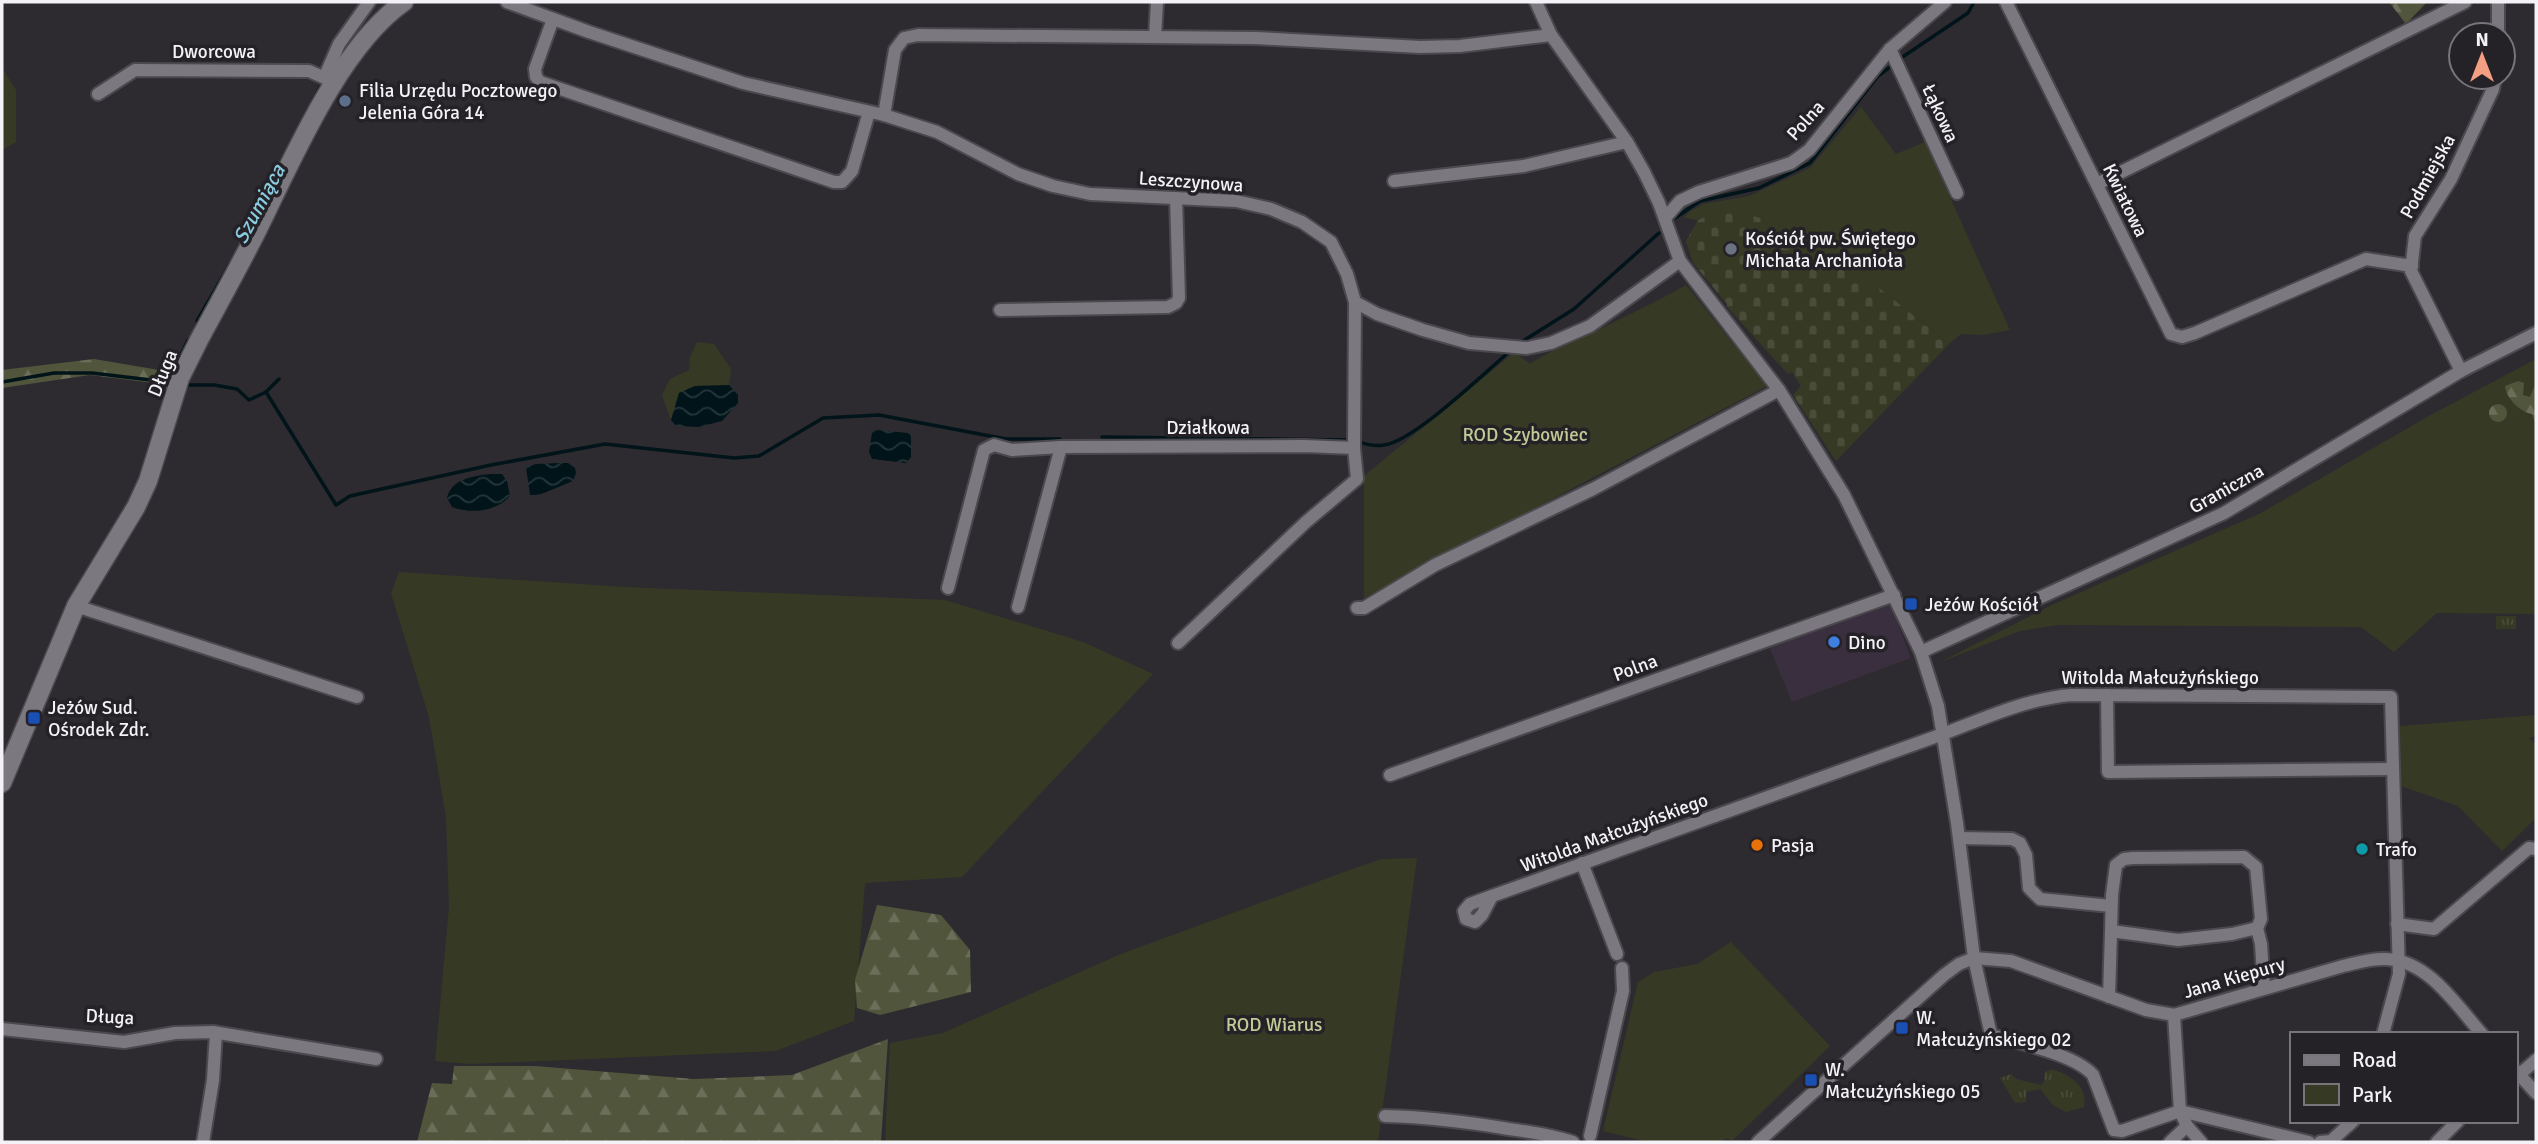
<svg xmlns="http://www.w3.org/2000/svg" width="2538" height="1144" font-family="Signika,sans-serif">
<style>
.commercial{fill:#392f3e}
.green{fill:#363a24}
.forest{fill:url(#forest-firs)}
.cemetery{fill:url(#cemetery-stones)}
.park{fill:url(#park-tufts)}
.water{fill:url(#water-waves)}
.lines{fill:none;stroke-linecap:round;stroke-linejoin:round}
.stream{stroke:#00141a;stroke-width:3.5}
.street-casing{stroke:#4b494d;stroke-width:16}
.secondary-casing{stroke:#4b494d;stroke-width:21}
.street{stroke:#7b787f;stroke-width:12}
.secondary{stroke:#7b787f;stroke-width:18}
.service-dot{fill:#5c6f8a;stroke:#242127;stroke-width:2.5}
.worship-dot{fill:#6b7280;stroke:#242127;stroke-width:2.5}
.transit-dot{fill:#1a4fb4;stroke:#242127;stroke-width:2.5}
.shop-dot{fill:#3f7fe0;stroke:#242127;stroke-width:2.5}
.food-dot{fill:#e8710a;stroke:#242127;stroke-width:2.5}
.culture-dot{fill:#0f9aa8;stroke:#242127;stroke-width:2.5}
.labels{text-anchor:middle;stroke-width:7;stroke-linejoin:round;paint-order:stroke}
.street-label{font-size:19px;fill:#f4f2f6;stroke:#242127}
.poi-label{font-size:19px;fill:#f4f2f6;stroke:#242127;text-anchor:start}
.park-label{font-size:19px;fill:#c2ca96;stroke:#242127}
.water-label{font-size:21px;font-style:italic;fill:#8bcbdf;stroke:#242127}
</style>
<defs>
<pattern id="forest-firs" width="22" height="20" patternUnits="userSpaceOnUse" patternTransform="scale(1.75)"><rect width="22" height="20" fill="#51553b"/><path d="M5 1l3.5 6h-7zM16 11l3.5 6h-7z" fill="#6b6e58"/></pattern>
<pattern id="cemetery-stones" width="16" height="16" patternUnits="userSpaceOnUse" patternTransform="scale(1.75)"><rect width="16" height="16" fill="#363a24"/><path d="M2 7V4a2 2 0 0 1 4 0v3zM10 15v-3a2 2 0 0 1 4 0v3z" fill="#4a4d3a"/></pattern>
<pattern id="park-tufts" width="24" height="20" patternUnits="userSpaceOnUse" patternTransform="scale(1.75)"><rect width="24" height="20" fill="#363a24"/><path d="M3 7l-1-3M5 7V3M7 7l1-3M15 17l-1-3M17 17v-4M19 17l1-3" fill="none" stroke="#4a4d3a"/></pattern>
<pattern id="water-waves" width="16" height="10" patternUnits="userSpaceOnUse" patternTransform="scale(1.75)"><rect width="16" height="10" fill="#00141a"/><path d="M0 5q4-4 8 0t8 0" fill="none" stroke="#26373c"/></pattern>
</defs>
<rect width="100%" height="100%" fill="#2d2b30"/>
<polygon class="commercial" points="1883,603 1890,604 1911,658 1792,702 1768,644"/>
<g class="green">
<polygon points="2,68 16,90 16,142 2,150"/>
<polygon points="1861,107 1896,154 1925,142 2010,330 1983,335 1961,334 1949,344 1873,283 1797,244 1760,218 1719,211 1698,220 1684,218 1689,212 1703,204 1749,196 1810,168"/>
<path d="M1686,285L1767,386L1364,598V476L1511,355H1518L1530,364C1548,351 1563,347 1583,337C1618,320 1653,304 1686,285Z"/>
<polygon points="697,342 714,344 731,369 729,385 695,386 679,393 671,420 662,395 670,379 689,370 690,357"/>
<polygon points="2536,359 2536,614 2437,613 2394,652 2361,627 2057,625 2020,631 1938,663 2054,604 2259,514 2427,417"/>
<polygon points="399,572 624,587 945,600 1083,642 1153,674 962,877 865,883 854,1021 776,1051 470,1064 435,1061 449,907 446,817 429,717 391,593"/>
<polygon points="2536,715 2536,736 2529,738 2536,745 2536,818 2502,851 2458,806 2401,786 2400,726"/>
<polygon points="1417,858 1378,1142 885,1142 890,1043 943,1033 1121,954 1355,868 1382,859"/>
<polygon points="1731,942 1830,1046 1732,1141 1727,1138 1721,1142 1648,1142 1603,1131 1638,982 1654,972 1697,964"/>
</g>
<g class="forest">
<polygon points="2389,2 2427,2 2406,24"/>
<polygon points="94,359 165,371 170,385 90,375 2,388 2,370"/>
<path d="M2518,381L2524,383L2523,395L2530,397L2534,387H2536V426L2532,414C2520,412 2506,398 2505,386Z"/>
<circle cx="2498" cy="413" r="9"/>
<polygon points="877,905 941,915 970,950 971,992 880,1015 857,1008 855,980"/>
<polygon points="888,1039 881,1142 417,1142 432,1083 452,1084 454,1066 535,1066 694,1079 792,1075"/>
</g>
<polygon class="cemetery" points="1719,211 1736,211 1760,218 1797,244 1873,283 1949,344 1836,461 1793,395 1801,386 1792,372 1788,374 1727,307 1727,304 1693,263 1686,241 1698,220"/>
<g class="park">
<rect x="2496" y="616" width="20" height="13"/>
<path d="M2052,1069C2069,1075 2088,1085 2084,1107L2066,1112L2053,1105L2040,1089L2026,1092V1102L2015,1103L2000,1078L2011,1074L2016,1079L2041,1085L2044,1082L2045,1072Z"/>
</g>
<g class="water">
<polygon points="729,385 738,395 738,403 722,421 699,427 676,426 671,420 679,393 695,386"/>
<polygon points="877,430 908,433 911,436 911,457 906,463 872,459 869,452 872,433"/>
<polygon points="559,463 568,463 575,468 576,473 573,481 539,495 530,495 526,467 536,464"/>
<path d="M490,474H502L507,481L510,496C496,512 470,514 452,507L447,498C451,479 473,476 490,474Z"/>
</g>
<g class="lines">
<g class="stream">
<polyline points="1901,58 1968,13 1974,2"/>
<polyline points="313,101 320,87"/>
<polyline points="1675,218 1700,201 1759,188 1810,163 1878,76 1890,67"/>
<polyline points="197,321 230,264"/>
<polyline points="1523,341 1574,309 1659,233"/>
<polyline points="2,382 54,373 92,373 168,382 188,340"/>
<polyline points="185,385 214,385 237,389 249,400 266,392 279,379"/>
<polyline points="266,392 336,505 350,496 491,465 605,444 734,458 759,456 823,418 879,415 1006,439 1060,439"/>
<path d="M1102,437L1348,440C1361,441 1371,448 1384,445C1414,441 1483,374 1509,352"/>
</g>
<g class="street-casing">
<g id="street">
<polyline points="507,2 589,32 743,83 884,115 937,132 1018,174 1053,186 1090,194 1236,201 1271,209 1302,222 1331,242 1347,274 1355,302 1377,314 1423,330 1469,343 1527,348 1551,343 1590,326 1680,261"/>
<path d="M1536,2L1551,35L1627,142L1644,172L1659,203L1680,261L1779,390L1844,495L1921,652L1938,706L1957,823L1974,958L1991,1035C2018,1043 2075,1054 2093,1075L2114,1130L2122,1131L2180,1111L2309,1142"/>
<polyline points="2006,2 2171,334 2182,337 2195,333 2366,259 2412,266"/>
<polyline points="2498,2 2498,35"/>
<polyline points="553,19 535,69 536,77 540,82 834,182 842,182 852,171 869,112"/>
<polyline points="1155,37 1157,2"/>
<polyline points="1890,49 1957,193"/>
<polyline points="325,76 339,44 369,2"/>
<polyline points="98,94 135,70 309,71 334,82"/>
<polyline points="884,115 895,50 904,38 918,35 1256,38 1420,47 1460,46 1551,35"/>
<polyline points="1394,181 1524,166 1627,142"/>
<polyline points="2097,184 2465,2"/>
<polyline points="1665,218 1680,201 1699,192 1791,163 1809,150 1890,49 1945,2"/>
<polyline points="1000,310 1168,307 1176,303 1179,298 1176,198"/>
<polyline points="2461,371 2411,271 2415,236 2451,179 2493,89 2495,77"/>
<polyline points="948,588 984,450 994,445 1012,450 1061,447"/>
<polyline points="76,606 357,697"/>
<polyline points="1018,607 1061,447 1304,446 1354,448"/>
<polyline points="1357,608 1364,608 1435,565 1593,489 1779,390"/>
<polyline points="1178,643 1306,522 1357,479 1354,448 1355,302"/>
<polyline points="1921,652 2224,513 2461,371 2536,333"/>
<polyline points="2107,695 2108,772 2392,769"/>
<polyline points="1390,775 1894,595"/>
<polyline points="1959,838 2012,839 2020,843 2026,855 2029,888 2040,899 2111,906"/>
<polyline points="1582,863 1617,954"/>
<path d="M1492,896L1482,915L1475,922L1466,919L1464,911L1470,904L1492,896L1943,734C1985,718 2026,699 2071,695L2391,697L2399,974L2383,1034"/>
<polyline points="2397,924 2434,929 2529,848 2536,849"/>
<polyline points="2111,931 2112,895 2116,865 2124,859 2133,858 2244,857 2256,867 2261,919 2257,928"/>
<polyline points="2109,997 2111,931 2178,940 2232,934 2257,928 2261,944 2264,988"/>
<polyline points="2174,1015 2180,1111 2187,1126"/>
<polyline points="2,1029 124,1042 175,1033 213,1032 376,1059"/>
<polyline points="2515,1070 2536,1093"/>
<polyline points="2520,1074 2536,1060"/>
<path d="M1385,1116C1427,1117 1468,1122 1509,1129C1531,1132 1552,1135 1573,1142"/>
<polyline points="1590,1136 1623,991 1622,968"/>
<polyline points="203,1142 213,1080 216,1033"/>
<path d="M1758,1142L1944,975L1959,964L1974,958L2011,961L2146,1010L2174,1015L2343,966C2357,963 2371,958 2386,959C2428,960 2456,1005 2482,1034"/>
<polyline points="2170,1142 2187,1126 2201,1142"/>
<polyline points="2320,1142 2331,1141 2353,1121"/>
<polyline points="2437,1142 2458,1121"/>
</g>
</g>
<g class="secondary-casing">
<path id="secondary" d="M2,783L76,606L136,507L148,481L180,378L200,338C218,305 236,272 253,239C290,166 337,49 404,2"/>
</g>
<use href="#street" class="street"/>
<use href="#secondary" class="secondary"/>
</g>
<circle class="service-dot" cx="345" cy="101" r="7"/>
<circle class="worship-dot" cx="1731" cy="249" r="7"/>
<g class="transit-dot">
<rect x="1904" y="597" width="14" height="14" rx="3.5"/>
<rect x="27" y="711" width="14" height="14" rx="3.5"/>
<rect x="1895" y="1021" width="14" height="14" rx="3.5"/>
<rect x="1804" y="1073" width="14" height="14" rx="3.5"/>
</g>
<circle class="shop-dot" cx="1834" cy="642" r="7"/>
<circle class="food-dot" cx="1757" cy="845" r="7"/>
<circle class="culture-dot" cx="2362" cy="849" r="7"/>
<g class="labels">
<g class="street-label">
<text x="214" y="58">Dworcowa</text>
<text transform="translate(1941 113) rotate(65)" y="7">Łąkowa</text>
<text transform="translate(1805 120) rotate(-48)" y="7">Polna</text>
<text transform="translate(2427 176) rotate(-61)" y="7">Podmiejska</text>
<text transform="translate(1191 181) rotate(4)" y="7">Leszczynowa</text>
<text transform="translate(2126 200) rotate(64)" y="7">Kwiatowa</text>
<text transform="translate(162 373) rotate(-68)" y="7">Długa</text>
<text x="1208" y="434">Działkowa</text>
<text transform="translate(2226 488) rotate(-29)" y="7">Graniczna</text>
<text transform="translate(1635 667) rotate(-20)" y="7">Polna</text>
<text x="2160" y="684">Witolda Małcużyńskiego</text>
<text transform="translate(1614 832) rotate(-20)" y="7">Witolda Małcużyńskiego</text>
<text transform="translate(2234 977) rotate(-16)" y="7">Jana Kiepury</text>
<text transform="translate(110 1016) rotate(3)" y="7">Długa</text>
</g>
<g class="poi-label">
<text x="359" y="97">Filia Urzędu Pocztowego<tspan x="359" dy="22">Jelenia Góra 14</tspan></text>
<text x="1745" y="245">Kościół pw. Świętego<tspan x="1745" dy="22">Michała Archanioła</tspan></text>
<text x="1925" y="611">Jeżów Kościół</text>
<text x="1848" y="649">Dino</text>
<text x="48" y="714">Jeżów Sud.<tspan x="48" dy="22">Ośrodek Zdr.</tspan></text>
<text x="1771" y="852">Pasja</text>
<text x="2376" y="856">Trafo</text>
<text x="1916" y="1024">W.<tspan x="1916" dy="22">Małcużyńskiego 02</tspan></text>
<text x="1825" y="1076">W.<tspan x="1825" dy="22">Małcużyńskiego 05</tspan></text>
</g>
<g class="park-label">
<text x="1525" y="441">ROD Szybowiec</text>
<text x="1274" y="1031">ROD Wiarus</text>
</g>
<g class="water-label">
<text transform="translate(259 204) rotate(-62)" y="7">Szumiąca</text>
</g>
</g>
<rect width="2538" height="1144" fill="none" stroke="#f4f2f6" stroke-width="7"/>
<rect x="2290" y="1032" width="228" height="91" fill="#242127" stroke="#77757a" stroke-width="2"/>
<rect x="2304" y="1055" width="35" height="10" fill="#7b787f" stroke="#77757a" stroke-width="2"/>
<text x="2352" y="1067" font-size="21" fill="#f4f2f6">Road</text>
<rect x="2304" y="1084" width="35" height="21" fill="#363a24" stroke="#77757a" stroke-width="2"/>
<text x="2352" y="1102" font-size="21" fill="#f4f2f6">Park</text>
<g transform="translate(2482 56)"><circle r="33" fill="#242127" stroke="#77757a" stroke-width="2"/>
<path d="M0-5L12 26L0 18L-12 26Z" fill="#f39f83"/>
<text y="-10" font-size="19" font-weight="bold" text-anchor="middle" fill="#f4f2f6">N</text>
</g>
</svg>
